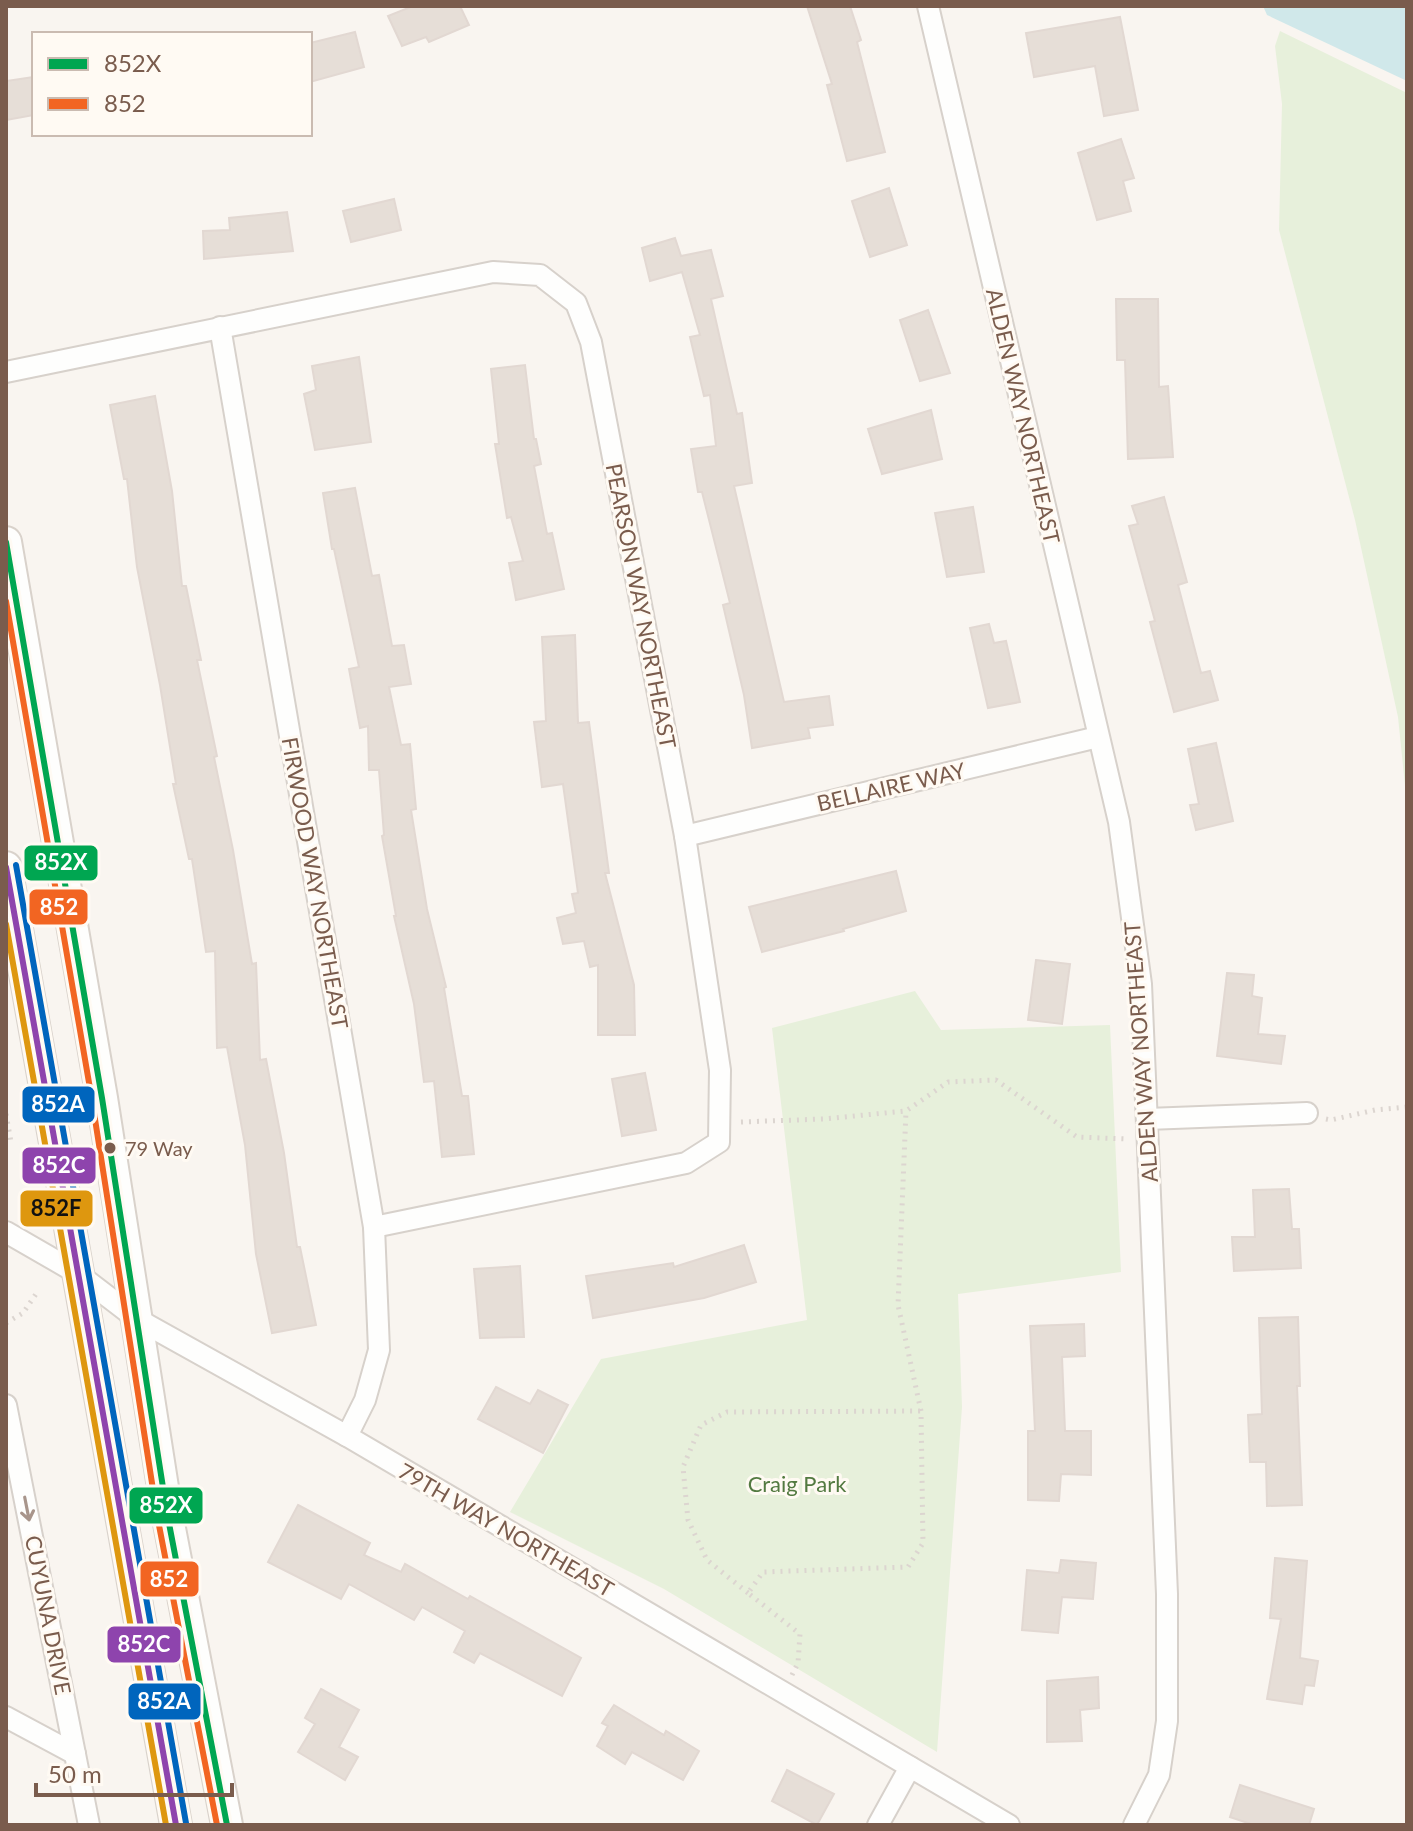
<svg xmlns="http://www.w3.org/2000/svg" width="1413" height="1831" font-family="Lato,sans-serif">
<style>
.green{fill:#e7f0db}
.water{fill:#d0e8ea}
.building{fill:#e6ded7;stroke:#e2d8d2;stroke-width:2}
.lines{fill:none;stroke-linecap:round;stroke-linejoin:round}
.street-casing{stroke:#d7d1cb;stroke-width:24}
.secondary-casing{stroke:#d9d2cb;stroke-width:34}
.path{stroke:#dcd5d0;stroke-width:5;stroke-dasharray:2 6;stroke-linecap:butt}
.street{stroke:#fefefd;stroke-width:20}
.secondary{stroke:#fefefd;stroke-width:30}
.bus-1-casing{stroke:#fffaf3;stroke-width:12}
.bus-2-casing{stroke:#fffaf3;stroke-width:12}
.bus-3-casing{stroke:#fffaf3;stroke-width:12}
.bus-4-casing{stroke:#fffaf3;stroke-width:12}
.bus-5-casing{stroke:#fffaf3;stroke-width:12}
.bus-1{stroke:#00a651;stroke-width:6}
.bus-2{stroke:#f26522;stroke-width:6}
.bus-3{stroke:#8e44ad;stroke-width:6}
.bus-4{stroke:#de970f;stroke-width:6}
.bus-5{stroke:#0065bd;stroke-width:6}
.oneway{stroke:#a8958b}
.bus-dot{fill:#7a5c4d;stroke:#fffaf3;stroke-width:3}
.labels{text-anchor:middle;stroke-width:6;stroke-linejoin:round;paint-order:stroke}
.bus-label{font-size:20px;fill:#7a5c4d;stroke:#fffaf3;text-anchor:start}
.street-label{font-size:22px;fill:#7a5c4d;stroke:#fffaf3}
.park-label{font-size:22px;fill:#537a41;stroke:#fffaf3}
.line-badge{stroke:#fffaf3;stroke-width:3}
.badge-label{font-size:22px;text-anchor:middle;font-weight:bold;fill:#fff}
.pale-badge-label{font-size:22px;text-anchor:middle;font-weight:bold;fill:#111}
</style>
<rect width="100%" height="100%" fill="#f9f5f0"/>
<g class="green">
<polygon points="1280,31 1407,93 1407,805 1398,717 1355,520 1279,230 1282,104 1275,46"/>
<polygon points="915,991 941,1030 1110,1025 1121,1272 958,1294 962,1407 937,1752 664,1589 510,1512 601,1359 807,1320 772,1028"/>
</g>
<polygon class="water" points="1263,6 1407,6 1407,81 1267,15"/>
<g class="building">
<polygon points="413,6 460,6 469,25 429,42 426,37 402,46 388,16"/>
<polygon points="807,6 850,6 861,40 857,42 885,152 847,161 827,85 832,84"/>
<polygon points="1120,17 1138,110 1104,116 1095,66 1034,77 1026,33"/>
<polygon points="355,32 364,67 310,82 310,43"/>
<polygon points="34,77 34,115 6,120 6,81"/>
<polygon points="1121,139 1134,178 1123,181 1131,211 1097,220 1078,153"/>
<polygon points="889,188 907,245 870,257 852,201"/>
<polygon points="394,199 401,230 351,242 343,211"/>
<polygon points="287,212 293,251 204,259 203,231 230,230 229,218"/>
<polygon points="675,238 681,256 711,250 723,296 711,299 737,414 742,413 752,483 734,486 784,702 829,696 833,725 808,728 810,738 752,748 744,695 723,605 730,603 702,492 698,492 691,449 716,446 710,395 704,396 690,337 700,335 682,272 650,281 642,248"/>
<polygon points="1116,299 1158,299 1159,387 1168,386 1173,457 1128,459 1125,360 1117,360"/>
<polygon points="928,310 950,373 920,381 900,320"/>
<polygon points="359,357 371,442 315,450 304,394 316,390 312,366"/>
<polygon points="525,365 534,439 536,439 541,464 534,466 547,534 552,533 564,589 516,600 509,563 523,561 511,517 507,518 495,444 499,444 491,369"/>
<polygon points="155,396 172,491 182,586 186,586 201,660 197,660 217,756 214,757 233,850 252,964 256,963 260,1060 266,1059 284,1153 297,1247 300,1247 316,1325 272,1333 256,1254 245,1145 227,1047 217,1048 215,951 206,952 192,859 189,859 173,784 176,784 160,685 137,567 127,479 124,479 110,405"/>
<polygon points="931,410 942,459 882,474 868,429"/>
<polygon points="355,488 372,576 379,575 392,646 404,645 411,684 389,687 401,745 410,744 416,809 411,810 427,909 446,987 444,988 462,1096 468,1096 474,1154 442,1157 434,1081 424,1082 414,1004 394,916 396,916 382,836 384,835 379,770 369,770 368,726 360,728 349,669 359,667 334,549 332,549 323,493"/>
<polygon points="1164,497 1187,582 1178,585 1201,673 1210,671 1218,700 1174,712 1150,622 1155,621 1129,526 1138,524 1132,506"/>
<polygon points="973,507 984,572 947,577 935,513"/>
<polygon points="989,624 994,643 1006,641 1020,702 988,708 970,628"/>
<polygon points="575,635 578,723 589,722 609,873 605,873 634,985 635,1035 598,1035 598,965 590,967 584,941 563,944 557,918 576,913 572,894 578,893 563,784 542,787 534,722 546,721 542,637"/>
<polygon points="1216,743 1233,821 1196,830 1190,805 1199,804 1188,749"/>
<polygon points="896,871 906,911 843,929 844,931 762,952 749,907"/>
<polygon points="1036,960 1070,964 1062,1024 1028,1020"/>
<polygon points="1227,973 1254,975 1252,996 1262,998 1258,1034 1285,1036 1281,1064 1217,1056"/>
<polygon points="645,1073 656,1130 622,1136 612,1079"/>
<polygon points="1289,1189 1292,1229 1299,1229 1301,1268 1234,1271 1232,1237 1255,1237 1253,1190"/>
<polygon points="744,1245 756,1282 704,1298 593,1318 586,1276 673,1263 674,1267"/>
<polygon points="520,1266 524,1337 480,1338 474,1269"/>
<polygon points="1298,1317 1300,1386 1297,1386 1302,1505 1267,1506 1266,1462 1250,1462 1248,1415 1262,1414 1259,1318"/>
<polygon points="1084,1324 1085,1356 1062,1357 1065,1431 1091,1431 1091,1475 1061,1474 1059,1501 1028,1500 1028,1431 1035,1431 1030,1326"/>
<polygon points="496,1387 530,1404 538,1390 568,1405 543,1453 478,1419"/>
<polygon points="298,1505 370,1543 364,1555 401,1572 405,1564 468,1599 470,1596 581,1658 562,1696 480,1653 474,1663 454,1652 465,1631 422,1607 414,1620 349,1584 341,1599 268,1562"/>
<polygon points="1275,1558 1307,1561 1300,1658 1318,1661 1314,1686 1305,1685 1302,1704 1267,1699 1281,1619 1270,1618"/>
<polygon points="1061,1560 1096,1563 1093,1599 1062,1597 1058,1633 1022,1630 1027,1570 1059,1573"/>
<polygon points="1098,1677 1099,1708 1080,1710 1082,1741 1047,1742 1047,1681"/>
<polygon points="321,1689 359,1710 339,1747 358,1757 345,1780 298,1752 315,1724 305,1718"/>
<polygon points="614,1705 664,1735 666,1731 699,1751 683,1780 632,1752 625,1764 597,1746 608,1726 602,1723"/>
<polygon points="787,1770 834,1794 817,1825 772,1801"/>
<polygon points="1240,1785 1314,1809 1309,1825 1254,1825 1230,1817"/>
</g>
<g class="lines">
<g class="street-casing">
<g id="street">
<polyline points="928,6 1119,822 1141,984 1167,1594 1167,1721 1159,1775 1134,1825"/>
<polyline points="220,327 374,1227 379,1350 365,1400 347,1436"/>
<polyline points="6,372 493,272 540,275 576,303 591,342 685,836 720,1070 719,1142 686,1163 374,1227"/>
<polyline points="685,836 1098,737"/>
<polyline points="1147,1119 1307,1113"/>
<polyline points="6,1232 77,1273 137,1319 347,1436 1009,1825"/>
<polyline points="6,1405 89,1825"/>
<polyline points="6,1717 75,1754"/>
<polyline points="878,1825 910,1767"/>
</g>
</g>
<g class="secondary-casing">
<g id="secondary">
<polyline points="6,542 102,1098 167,1513 227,1825"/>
<polyline points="6,867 176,1825"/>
</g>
</g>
<g class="path">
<polyline points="6,1114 11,1142"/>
<polyline points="1326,1119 1331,1120 1375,1110 1407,1107"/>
<polyline points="741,1122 823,1119 906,1111 948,1082 996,1080 1077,1137 1127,1139"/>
<polyline points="6,1323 23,1313 36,1294"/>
<polyline points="748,1593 707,1560 688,1520 683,1467 701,1425 727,1412 921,1411"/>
<polyline points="792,1675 798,1663 800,1634 748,1593 763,1572 908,1567 923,1543 921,1411 898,1305 906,1111"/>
</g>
<use href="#street" class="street"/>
<use href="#secondary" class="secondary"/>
<g class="bus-1-casing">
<polyline id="bus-1" points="6,542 102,1098 167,1513 227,1825"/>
</g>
<g class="bus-2-casing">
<polyline id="bus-2" points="6,601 92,1100 157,1515 217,1825"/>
</g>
<g class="bus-3-casing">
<polyline id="bus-3" points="6,867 176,1825"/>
</g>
<g class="bus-4-casing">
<polyline id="bus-4" points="6,924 166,1825"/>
</g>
<g class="bus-5-casing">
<polyline id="bus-5" points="16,865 186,1823"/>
</g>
<use href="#bus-1" class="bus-1"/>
<use href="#bus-2" class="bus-2"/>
<use href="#bus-3" class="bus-3"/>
<use href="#bus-4" class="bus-4"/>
<use href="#bus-5" class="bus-5"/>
</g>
<defs><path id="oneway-shaft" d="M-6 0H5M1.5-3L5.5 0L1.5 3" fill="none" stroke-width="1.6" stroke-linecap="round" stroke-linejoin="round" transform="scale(2)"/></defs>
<use class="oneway" href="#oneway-shaft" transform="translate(27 1509) rotate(79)"/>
<circle class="bus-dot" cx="110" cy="1148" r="7"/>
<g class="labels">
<g class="bus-label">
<text x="125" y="1156">79 Way</text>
</g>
<g class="street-label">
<text transform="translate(1023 416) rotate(77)" y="8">ALDEN WAY NORTHEAST</text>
<text transform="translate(641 606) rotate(79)" y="8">PEARSON WAY NORTHEAST</text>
<text transform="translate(891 787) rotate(-13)" y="8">BELLAIRE WAY</text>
<text transform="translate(315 883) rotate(80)" y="8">FIRWOOD WAY NORTHEAST</text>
<text transform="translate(1141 1052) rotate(-94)" y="8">ALDEN WAY NORTHEAST</text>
<text transform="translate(506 1530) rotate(30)" y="8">79TH WAY NORTHEAST</text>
<text transform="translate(48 1615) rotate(79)" y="8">CUYUNA DRIVE</text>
</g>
<g class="park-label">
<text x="797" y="1492">Craig Park</text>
</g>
</g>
<g class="line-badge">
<rect x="23" y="844" width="76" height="38" rx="8" fill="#00a651"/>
<rect x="28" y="888" width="61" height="38" rx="8" fill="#f26522"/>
<rect x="21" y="1085" width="75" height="39" rx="8" fill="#0065bd"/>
<rect x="21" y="1146" width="76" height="39" rx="8" fill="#8e44ad"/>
<rect x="19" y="1189" width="75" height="39" rx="8" fill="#de970f"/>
<rect x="128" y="1486" width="76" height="39" rx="8" fill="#00a651"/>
<rect x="139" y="1560" width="61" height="38" rx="8" fill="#f26522"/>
<rect x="106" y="1625" width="76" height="39" rx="8" fill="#8e44ad"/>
<rect x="127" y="1682" width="75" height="39" rx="8" fill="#0065bd"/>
</g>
<g class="badge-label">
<text x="61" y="870">852X</text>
<text x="59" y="915">852</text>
<text x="58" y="1112">852A</text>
<text x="59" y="1173">852C</text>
<text x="166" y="1513">852X</text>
<text x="169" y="1587">852</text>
<text x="144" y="1652">852C</text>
<text x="164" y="1709">852A</text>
</g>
<g class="pale-badge-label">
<text x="56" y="1216">852F</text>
</g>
<rect width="1413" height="1831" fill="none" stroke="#7a5c4d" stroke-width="16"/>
<rect x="32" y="32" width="280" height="104" fill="#fffaf3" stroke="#cabbb1" stroke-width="2"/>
<rect x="48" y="58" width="40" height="12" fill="#00a651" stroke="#cabbb1" stroke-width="2"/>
<text x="104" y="72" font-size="24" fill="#7a5c4d">852X</text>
<rect x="48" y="98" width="40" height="12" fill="#f26522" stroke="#cabbb1" stroke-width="2"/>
<text x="104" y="112" font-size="24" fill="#7a5c4d">852</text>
<path d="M36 1783v12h196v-12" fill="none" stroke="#7a5c4d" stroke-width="4"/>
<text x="48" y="1783" font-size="24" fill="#7a5c4d" stroke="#fffaf3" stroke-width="6" paint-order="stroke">50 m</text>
</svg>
